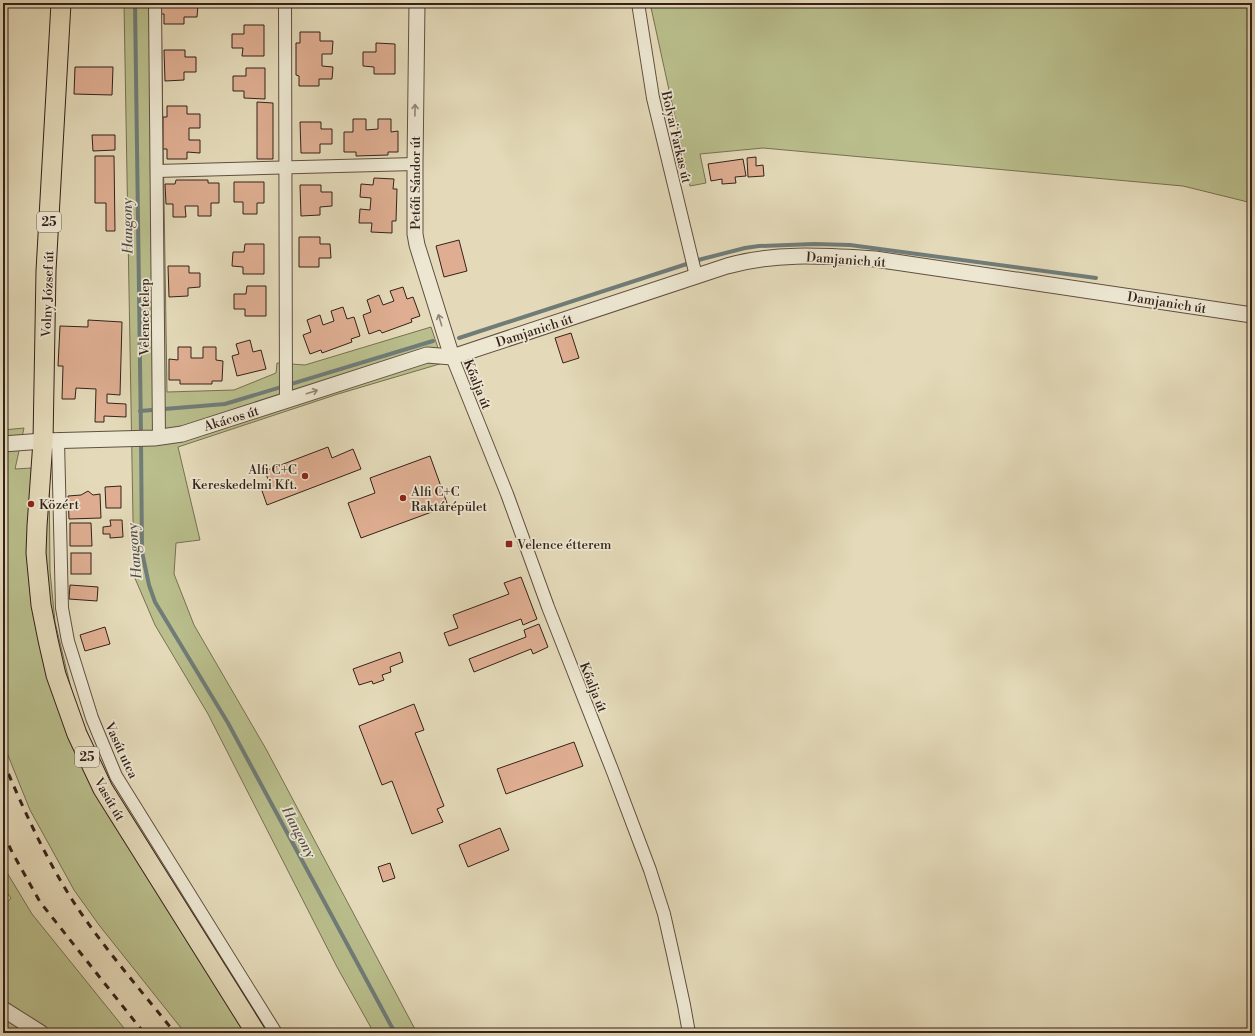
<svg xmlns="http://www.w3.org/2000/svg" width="1255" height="1036" font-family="'Libre Bodoni',serif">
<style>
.green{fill:#b9be8c;stroke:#777052}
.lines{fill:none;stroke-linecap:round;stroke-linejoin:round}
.stream{stroke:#707c78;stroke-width:4}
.building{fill:#dfae92;stroke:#352119}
.minor-casing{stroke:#614f41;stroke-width:14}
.tertiary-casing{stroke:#614f41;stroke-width:17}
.primary-casing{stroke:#352119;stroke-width:21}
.minor{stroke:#ede7d2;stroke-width:12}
.tertiary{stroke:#ede7d2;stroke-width:15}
.primary{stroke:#e4dab9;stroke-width:19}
.rail{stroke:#352119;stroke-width:3;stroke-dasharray:7 7;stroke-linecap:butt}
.oneway{stroke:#918476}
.poi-dot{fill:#8f2418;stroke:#ede7d2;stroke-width:1.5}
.labels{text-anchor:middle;stroke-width:3.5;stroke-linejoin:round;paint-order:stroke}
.shield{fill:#ede7d2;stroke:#6c5c50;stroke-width:1}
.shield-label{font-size:12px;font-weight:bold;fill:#352119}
.street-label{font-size:13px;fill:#352119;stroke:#ede7d2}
.poi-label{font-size:13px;fill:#352119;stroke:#ede7d2;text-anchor:start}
.water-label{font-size:14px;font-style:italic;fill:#534e49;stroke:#ede7d2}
</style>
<rect width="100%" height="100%" fill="#e4dab9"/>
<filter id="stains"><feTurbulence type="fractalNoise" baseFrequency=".005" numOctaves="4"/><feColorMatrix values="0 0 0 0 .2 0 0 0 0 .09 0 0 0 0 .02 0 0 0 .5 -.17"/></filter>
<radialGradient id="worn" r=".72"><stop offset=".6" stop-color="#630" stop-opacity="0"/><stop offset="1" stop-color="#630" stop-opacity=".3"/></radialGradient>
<g class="green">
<polygon points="124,3 161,3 167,392 234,390 276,373 277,363 305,365 431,327 443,363 338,394 178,447 200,540 176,543 174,574 194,625 266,749 417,1033 374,1033 337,967 208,714 155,625 134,576"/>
<polygon points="650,3 1252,3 1252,203 1183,186 763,148 700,154 706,183 690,186"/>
<polygon points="24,428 15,469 49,467 50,571 55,622 77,713 103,773 263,1033 185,1033 99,925 74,890 30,810 3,743 3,430"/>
<polygon points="3,866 32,914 128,1033 6,1033 3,1031 3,907 11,898 3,887"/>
</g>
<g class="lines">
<g class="stream">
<polyline points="135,3 141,435"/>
<polyline points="459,338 702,259 745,248 759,246 814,244 850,245 1096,278"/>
<polyline points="140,411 225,404 433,341"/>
<polyline points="141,441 142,552 149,585 155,602 228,723 395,1033"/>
</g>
</g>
<g class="building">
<polygon points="161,3 187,3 187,5 198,5 197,17 184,17 184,24 164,24 164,14 161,14"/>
<polygon points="244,25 264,25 264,56 242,56 243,48 232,48 232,34 244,34"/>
<polygon points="300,32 320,32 320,41 333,41 332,54 322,54 322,66 333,67 332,79 319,79 319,86 299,86 299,76 296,75 296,43 300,43"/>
<polygon points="376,43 395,44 395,74 374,74 374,67 363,66 363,52 376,52"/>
<polygon points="164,50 185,50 185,57 196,57 196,72 184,72 184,80 165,81"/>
<polygon points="75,67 113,67 112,95 74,94"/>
<polygon points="246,68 265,68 265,99 244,98 244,91 233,91 233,76 246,76"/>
<polygon points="257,102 273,103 273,159 257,159"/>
<polygon points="167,106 187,106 187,114 200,114 200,128 189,128 189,140 200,140 200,153 187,152 187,159 167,159 167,149 163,149 163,117 167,117"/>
<polygon points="353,119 366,119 366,130 378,129 378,119 391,119 391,132 398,131 398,152 388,152 388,155 356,156 356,152 344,152 344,132 353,132"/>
<polygon points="300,122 321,122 321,129 332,129 332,144 320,144 320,153 301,153"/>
<polygon points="92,135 115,135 115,150 93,151"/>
<polygon points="95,156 114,156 115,231 106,231 106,203 95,203"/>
<polygon points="756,157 756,166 763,165 764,176 748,177 747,158"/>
<polygon points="743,159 746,176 735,177 736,183 722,184 722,179 711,181 708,164"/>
<polygon points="374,178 394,179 393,189 397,189 396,221 392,221 392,233 371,232 372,223 359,223 360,209 370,210 371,198 360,197 361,184 373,185"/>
<polygon points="176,180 208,180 208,183 219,183 219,203 211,203 211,216 198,216 198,206 185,206 186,217 173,217 173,204 166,204 165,184 175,184"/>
<polygon points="234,182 264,182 264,203 257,203 257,214 243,214 243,202 234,202"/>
<polygon points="300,185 321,185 321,192 332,192 332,206 320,207 320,215 301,216"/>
<polygon points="299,237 320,237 320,244 330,244 331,258 319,258 319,267 299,267"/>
<polygon points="459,240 467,271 444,277 436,246"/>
<polygon points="245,244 264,244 264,274 243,274 243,267 232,266 233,252 244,252"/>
<polygon points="168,266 189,266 189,273 200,273 200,287 188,288 188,296 169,297"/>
<polygon points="247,286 266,286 266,316 245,316 245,309 234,309 234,294 246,294"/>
<polygon points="403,287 407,299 413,297 420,316 411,319 412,322 382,333 380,330 369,334 363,315 371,312 367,300 379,295 383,305 394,301 390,291"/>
<polygon points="343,307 347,319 354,317 360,336 351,339 352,342 322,353 321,350 310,354 303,335 311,332 307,320 320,315 323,325 334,321 331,311"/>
<polygon points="88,320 122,322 120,395 107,394 107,403 126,404 126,417 104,416 104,422 95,422 96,389 76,388 75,399 62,399 63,366 58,366 60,326 88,327"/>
<polygon points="571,333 579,358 563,363 555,338"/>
<polygon points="250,340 253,352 261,350 266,369 237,376 232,356 239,354 236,344"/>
<polygon points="178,347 191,347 191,358 203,358 203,347 216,347 216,360 223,361 222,381 212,381 212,384 180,384 180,380 169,380 169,359 178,360"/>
<polygon points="328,447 332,458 353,449 361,469 267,505 260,485 269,482 265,471"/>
<polygon points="430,456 448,506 361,538 348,503 375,493 370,478"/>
<polygon points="121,486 121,508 106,508 105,487"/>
<polygon points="88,491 93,495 100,494 101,518 69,519 68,496 81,495"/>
<polygon points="110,520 122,520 123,537 110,538 110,534 103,534 103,527 111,526"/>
<polygon points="70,523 91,523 92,546 70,546"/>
<rect x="71" y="553" width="20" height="21"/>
<polygon points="521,577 537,619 523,625 521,619 449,646 444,633 458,628 453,615 509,594 504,583"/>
<polygon points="70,585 98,587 97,601 69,599"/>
<polygon points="539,624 548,647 533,654 531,649 474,672 469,659 526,637 524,630"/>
<polygon points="105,627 110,644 85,651 80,635"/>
<polygon points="400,652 403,662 390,667 391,672 382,675 384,680 373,684 372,681 359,685 353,669"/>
<polygon points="414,704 424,730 415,733 444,806 437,809 443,822 412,834 392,781 382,785 359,726"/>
<polygon points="574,742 583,766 506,794 497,769"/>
<polygon points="500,828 509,850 468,867 459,845"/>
<polygon points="390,863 395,878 383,882 378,867"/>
</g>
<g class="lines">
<g class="minor-casing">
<g id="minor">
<polyline points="155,3 159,438"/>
<polyline points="285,3 286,401"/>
<polyline points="638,3 653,98 696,276"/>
<polyline points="157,171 415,164"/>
<polyline points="452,357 507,494 548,607 613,772 650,870 664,914 673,954 684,1005 689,1033"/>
<polyline points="58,441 62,608 68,641 92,718 116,776 276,1033"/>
</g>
</g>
<g class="tertiary-casing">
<g id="tertiary">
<polyline points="417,3 415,164 415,234 417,245 452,357"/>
<path d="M3,444L43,441L154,438L182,434L427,355L452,357L727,266C776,252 825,256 875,259L1252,315"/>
<polyline points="3,1009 41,1033"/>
</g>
</g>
<g class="primary-casing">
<polyline id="primary" points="61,3 46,271 43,441 37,526 36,553 41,605 48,640 56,675 77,734 103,789 256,1033"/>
</g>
<use href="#minor" class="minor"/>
<use href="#tertiary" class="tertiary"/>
<use href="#primary" class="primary"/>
<g class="rail">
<path d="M3,761C23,808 44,855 71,898C101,945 140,989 175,1033"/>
<polyline points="3,833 12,852 40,902 144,1033"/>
</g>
</g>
<defs><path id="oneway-shaft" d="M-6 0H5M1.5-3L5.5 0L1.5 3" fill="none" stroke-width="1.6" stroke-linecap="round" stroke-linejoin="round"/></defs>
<g class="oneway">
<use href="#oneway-shaft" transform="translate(415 110) rotate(-89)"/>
<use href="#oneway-shaft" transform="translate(440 320) rotate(-107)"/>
<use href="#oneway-shaft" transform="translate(312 392) rotate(-18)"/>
</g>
<g class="poi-dot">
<circle cx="305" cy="476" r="4"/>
<circle cx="403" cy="498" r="4"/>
<circle cx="31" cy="504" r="4"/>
<rect x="505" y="540" width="8" height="8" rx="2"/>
</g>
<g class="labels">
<g class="shield">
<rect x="37" y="212" width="24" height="20" rx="3"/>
<rect x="75" y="747" width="24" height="20" rx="3"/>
</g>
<g class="shield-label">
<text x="49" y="226">25</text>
<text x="87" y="761">25</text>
</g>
<g class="street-label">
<text transform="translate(677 137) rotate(77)" y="5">Bolyai Farkas út</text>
<text transform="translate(415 183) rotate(-90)" y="5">Petőfi Sándor út</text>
<text transform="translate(846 259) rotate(4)" y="5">Damjanich út</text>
<text transform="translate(47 294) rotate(-88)" y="5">Volny József út</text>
<text transform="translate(1167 302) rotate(9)" y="5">Damjanich út</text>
<text transform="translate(144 317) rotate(-90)" y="5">Velence telep</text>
<text transform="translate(534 330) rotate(-18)" y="5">Damjanich út</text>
<text transform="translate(478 384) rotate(68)" y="5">Kőalja út</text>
<text transform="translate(231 418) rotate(-17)" y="5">Akácos út</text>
<text transform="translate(594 687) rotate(68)" y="5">Kőalja út</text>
<text transform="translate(122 750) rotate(65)" y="5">Vasút utca</text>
<text transform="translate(110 799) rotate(60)" y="5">Vasút út</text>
</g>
<g class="poi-label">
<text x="297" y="474" text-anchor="end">Alfi C+C<tspan x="297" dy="15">Kereskedelmi Kft.</tspan></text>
<text x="411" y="496">Alfi C+C<tspan x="411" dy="15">Raktárépület</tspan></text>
<text x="39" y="509">Közért</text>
<text x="517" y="549">Velence étterem</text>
</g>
<g class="water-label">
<text transform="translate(127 226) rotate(-91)" y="5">Hangony</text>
<text transform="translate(134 551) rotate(-95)" y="5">Hangony</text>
<text transform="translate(299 832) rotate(62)" y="5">Hangony</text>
</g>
</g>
<rect width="1255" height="1036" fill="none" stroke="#e4dab9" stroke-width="16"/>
<rect x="4" y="4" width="1247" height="1028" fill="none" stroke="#352119" stroke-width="2"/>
<rect x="8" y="8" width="1239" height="1020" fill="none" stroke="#352119"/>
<rect width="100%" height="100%" filter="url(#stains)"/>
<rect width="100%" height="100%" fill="url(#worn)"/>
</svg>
